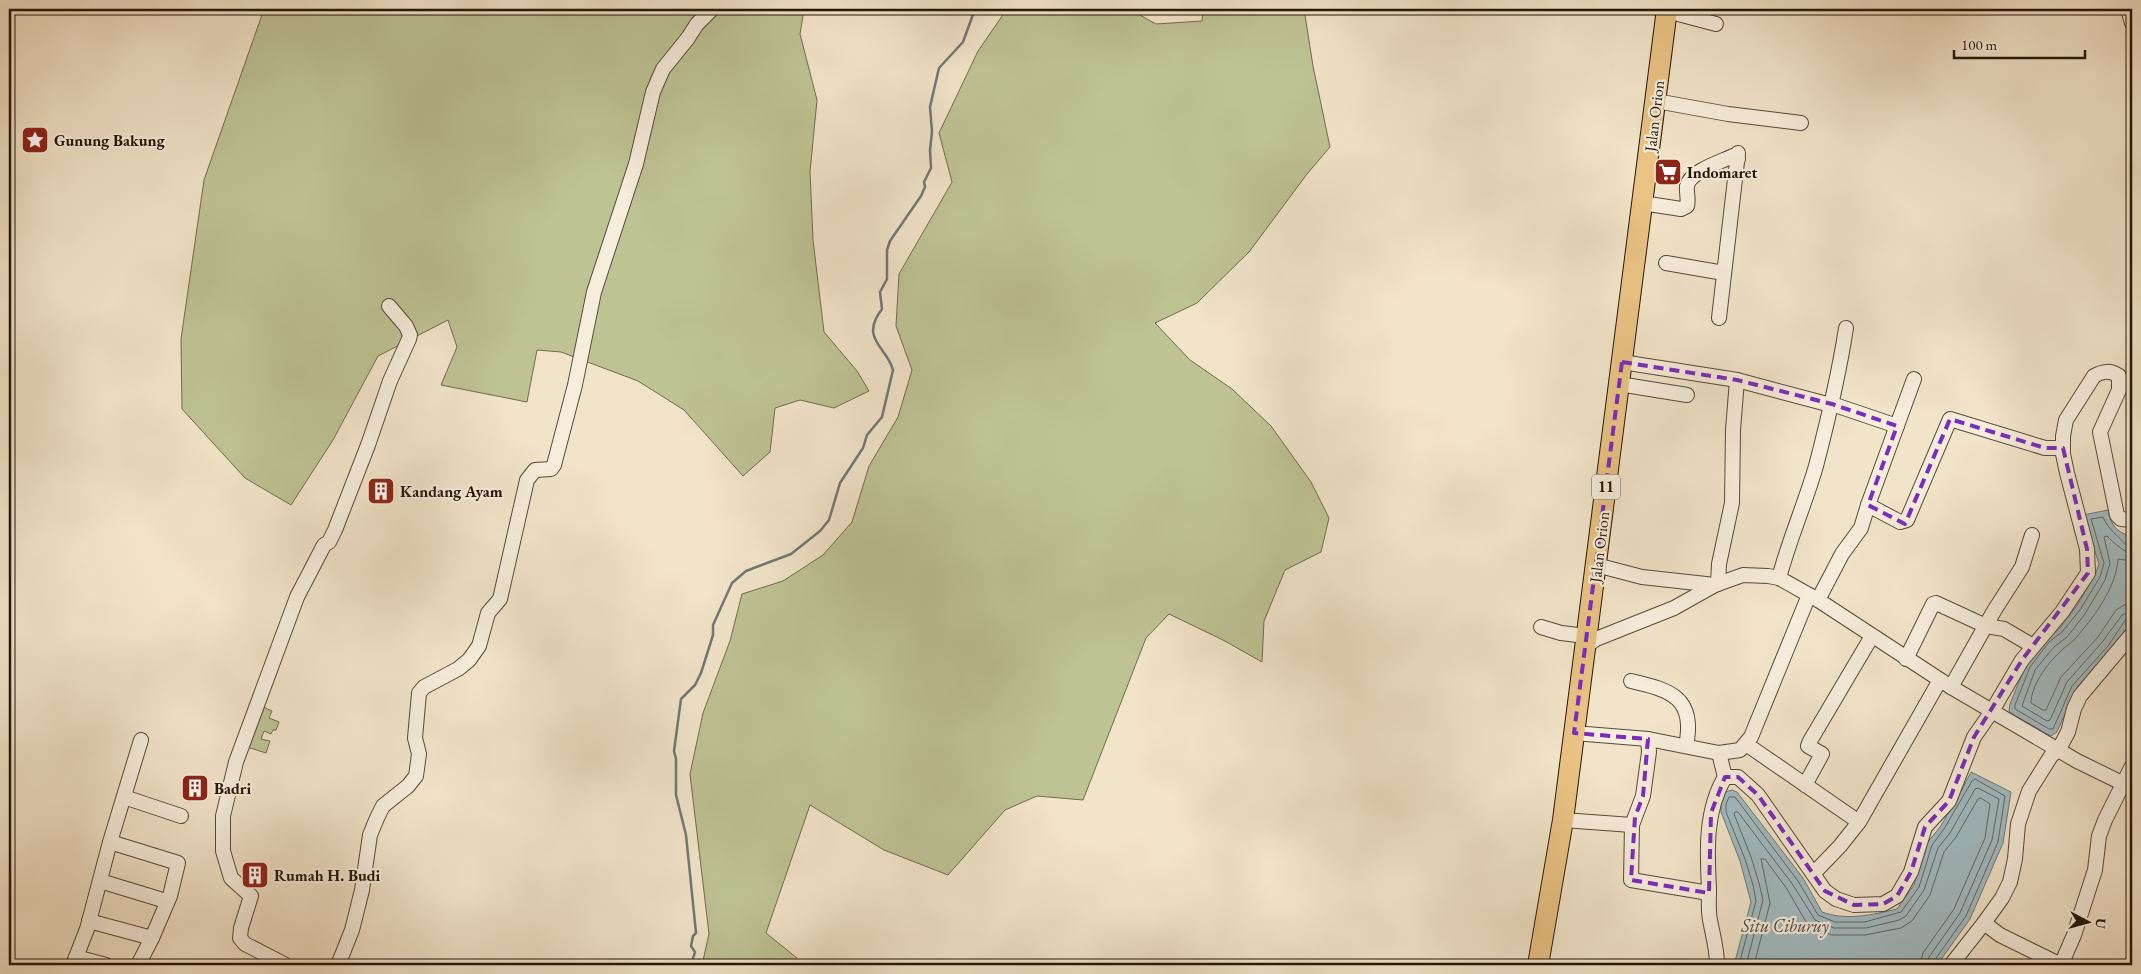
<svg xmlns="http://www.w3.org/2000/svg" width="2141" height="974" font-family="'EB Garamond',serif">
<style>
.green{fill:#bec394;stroke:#706c4e}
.water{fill:#a2bbc2;stroke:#6f7977}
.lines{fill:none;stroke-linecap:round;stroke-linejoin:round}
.shore{stroke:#626864;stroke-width:1}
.stream{stroke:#6f7977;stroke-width:2.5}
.minor-casing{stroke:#574a38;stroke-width:16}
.highway-casing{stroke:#231607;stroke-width:22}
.minor{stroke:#f7eddc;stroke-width:14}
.highway{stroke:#e9c284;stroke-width:20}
.marked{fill:none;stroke:#7b2cbf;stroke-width:4;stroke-dasharray:10 6;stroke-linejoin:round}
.labels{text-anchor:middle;stroke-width:4.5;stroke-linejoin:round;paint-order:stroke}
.shield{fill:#f7eddc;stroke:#635647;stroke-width:1}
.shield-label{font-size:15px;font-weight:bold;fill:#231607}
.street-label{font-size:16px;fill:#231607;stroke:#f7eddc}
.poi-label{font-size:16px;font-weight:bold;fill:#231607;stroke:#f7eddc;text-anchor:start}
.water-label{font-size:18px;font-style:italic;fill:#4f5048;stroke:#f7eddc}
</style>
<rect width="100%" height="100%" fill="#f2e4c9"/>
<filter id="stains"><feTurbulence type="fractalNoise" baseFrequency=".004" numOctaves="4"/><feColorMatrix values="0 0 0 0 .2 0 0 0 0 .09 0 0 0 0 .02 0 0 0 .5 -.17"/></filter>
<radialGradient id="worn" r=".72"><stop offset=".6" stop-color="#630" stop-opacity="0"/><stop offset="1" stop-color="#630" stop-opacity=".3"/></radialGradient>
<g class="green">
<polygon points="264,9 804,9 800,34 817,100 810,172 813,240 824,332 857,371 869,391 834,408 800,400 775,408 770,452 743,476 684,410 638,381 561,352 537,350 527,402 441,385 457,347 448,320 378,356 333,440 291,505 245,478 182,409 181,339 204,180"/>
<polygon points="1007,9 1129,9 1156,24 1202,21 1203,9 1304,9 1313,66 1330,147 1307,174 1249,252 1197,303 1155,323 1190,360 1232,389 1271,426 1311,482 1329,518 1321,552 1285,570 1264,621 1262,662 1223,640 1169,614 1146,638 1083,800 1037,796 1005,810 948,875 884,850 810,805 766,933 797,958 794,965 702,965 709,934 690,774 703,713 730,641 742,594 783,581 823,555 852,522 869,466 898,417 912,370 896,326 899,274 952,182 939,133 978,51"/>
<polygon points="259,705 272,711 269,718 279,722 276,730 273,730 271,734 264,731 261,739 270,741 266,753 244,746"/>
</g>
<g class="water">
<path d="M2108,510C2110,521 2114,530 2125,534L2131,543L2132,615L2129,627L2076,689L2057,732L2051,736L2014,715L2009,711L2010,704L2026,664L2046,639L2059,629L2076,607L2095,575L2099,564L2083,515Z"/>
<path d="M1971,772L2011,792L2003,843L1970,919L1937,965H1734L1751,902L1740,861L1721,812V803L1725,792L1732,790L1737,792L1803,878L1822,912C1847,921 1871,915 1897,909L1914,885L1927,843L1940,827L1957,799Z"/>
</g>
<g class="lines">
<g class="shore">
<path d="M2132,547L2127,546C2119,536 2108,530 2103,517L2091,519L2104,563L2100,577L2080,610L2062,632L2049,642L2030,667L2015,705V709L2049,729H2053L2072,686L2108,646L2126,619L2132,617"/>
<path d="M2132,554C2125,553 2113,542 2107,536L2104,537L2110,563L2105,580L2085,614L2067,637L2054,647L2035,670L2022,706L2047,721L2050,720L2067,682L2103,641L2122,615L2132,611"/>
<path d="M2132,561L2118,559C2116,589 2093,618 2074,640C2069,645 2063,648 2059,653C2047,664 2031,686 2031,703L2043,710H2046L2061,677L2098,637L2116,610L2124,605L2132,604"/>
<polyline points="1739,965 1756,901 1753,885 1745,859 1726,812 1726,804 1729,797 1735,797 1798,881 1818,915 1835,922 1865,922 1901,912 1919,887 1932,845 1944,829 1972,781 1975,779 2005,796 1998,842 1966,916 1934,961 1933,965"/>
<polyline points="1746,965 1763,900 1759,883 1751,857 1734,814 1735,812 1738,812 1793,885 1815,920 1834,928 1866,928 1899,920 1906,916 1924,890 1938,848 1950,833 1975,789 1978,788 1999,799 1992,840 1960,913 1929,957 1927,965"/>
<polyline points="1754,965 1770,903 1761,859 1765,859 1787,889 1806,922 1813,928 1832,935 1865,935 1901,928 1912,921 1930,895 1944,852 1956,837 1978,799 1981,798 1990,804 1985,838 1954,909 1923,953 1920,965"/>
</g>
<path class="stream" d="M691,965L695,952L691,946L693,936L696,933L686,835L676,795V759L674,751L681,699L695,685L701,673L713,635V625L732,583L746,571L791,554L820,531L829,520L840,483L863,448L867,435L882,417L893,370C887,347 859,339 882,309L880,292L887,279V250L890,241L921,196L925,187L924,182L931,168L930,150L932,132L930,107L939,68L963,42L975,9"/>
<g class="minor-casing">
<g id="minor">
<polyline points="2128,9 2132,23"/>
<polyline points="1667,11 1716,24"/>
<polyline points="1656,101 1728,114 1801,123"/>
<path d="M1642,203L1681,209L1687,206C1689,198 1686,192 1687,186C1690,171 1721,162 1733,156L1738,159"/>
<polyline points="1666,263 1724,273"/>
<polyline points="1719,318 1738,153"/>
<polyline points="1622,362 1737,380 1831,405"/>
<polyline points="1619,384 1687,395"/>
<polyline points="1832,404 1897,426"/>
<polyline points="1868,505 1900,522 1907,520 1950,419 2045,448 2063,448"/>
<polyline points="1596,565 1642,577 1715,585 1743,575 1768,576 1779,578 1818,600 1951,687 2077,761 2122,783"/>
<path d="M1779,578C1789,540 1805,504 1816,466C1828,420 1839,374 1846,328"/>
<polyline points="1718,584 1719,564 1732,503 1733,430 1737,380"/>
<polyline points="1818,600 1842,554 1861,528 1868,505 1914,379"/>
<polyline points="1541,627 1561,633 1586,636"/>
<polyline points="2132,634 2080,696 2074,709 2068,732 2059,749 2051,756 2029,791 2018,824 2015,859 2010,882 2002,898 1984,923 2000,935 2061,965 2074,935 2095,870 2099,836 2105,820 2132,766"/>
<polyline points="1585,647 1596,639 1674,608 1715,585"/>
<polyline points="1906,659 1933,604 1936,603 1986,626 2004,629 2033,646"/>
<path d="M1631,681C1671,690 1696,698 1686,746"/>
<polyline points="1951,687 1994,611 2022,567 2032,535"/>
<polyline points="1574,733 1648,739 1719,753 1740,750 1751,737 1809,595"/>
<polyline points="1648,739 1649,752 1643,796 1632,825 1631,880 1709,893"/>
<polyline points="1746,744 1859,822"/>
<path d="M1725,777H1738L1758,795L1825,891L1836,899L1854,905L1883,904L1897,896L1911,872L1925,827L1949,801L1974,737L1992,711L2022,660L2062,612L2088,573L2087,549L2067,473L2063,454V436L2066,420L2094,376C2103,371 2110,370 2119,376V390L2100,432L2117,515L2121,519L2132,520"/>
<polyline points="1805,785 1822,754 1808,746 1810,741 1872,636"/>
<polyline points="124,797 181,816"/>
<polyline points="1563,820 1632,825"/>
<polyline points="110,842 178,863 170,896 152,938"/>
<polyline points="1814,873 1840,846 1859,822 1940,680"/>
<polyline points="100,881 166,901"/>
<polyline points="89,921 152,938 138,965"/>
<polyline points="76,957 106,965"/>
<polyline points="73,965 87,929 110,842 141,740"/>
<polyline points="286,965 245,944 240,938 241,928 251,896 231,878 223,851 223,816 236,762 297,597 324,545 329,542 335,530 368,445 390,381 409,339 410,335 406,326 389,306"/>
<polyline points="338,965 352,930 362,890 370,835 377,818 383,806 408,786 416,776 419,754 415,738 419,693 424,687 458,669 469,660 479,646 488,613 500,599 527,480 535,470 551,469 554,465 575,385 594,292 636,164 653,92 663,69 688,38 697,24 712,9"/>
<path d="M1717,965C1717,949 1713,936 1710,920C1708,910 1709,899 1709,889C1707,852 1705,810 1725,777L1719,753"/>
<polyline points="1951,965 1984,923"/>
</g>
</g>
<g class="highway-casing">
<polyline id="highway" points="1538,965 1563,820 1667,9"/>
</g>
<use href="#minor" class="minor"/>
<use href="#highway" class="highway"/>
</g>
<path class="marked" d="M1622,362L1737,380L1832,404L1897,426L1868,505L1905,524L1950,419L2045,448H2063L2087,549L2088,573L2022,660L1974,737L1949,801L1925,827L1911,872L1897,896L1883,904L1854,905L1825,891L1758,795L1738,777H1725L1711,813L1709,893L1631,880L1635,817L1643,796L1648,739L1574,733Z"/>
<defs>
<g id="sight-square" transform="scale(1.4375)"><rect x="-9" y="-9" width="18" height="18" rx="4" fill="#8f2418" stroke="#f7eddc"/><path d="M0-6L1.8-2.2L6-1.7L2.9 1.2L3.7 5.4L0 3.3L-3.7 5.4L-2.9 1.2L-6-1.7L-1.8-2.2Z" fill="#fff"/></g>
<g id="supermarket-square" transform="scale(1.4375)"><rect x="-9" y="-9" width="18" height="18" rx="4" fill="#8f2418" stroke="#f7eddc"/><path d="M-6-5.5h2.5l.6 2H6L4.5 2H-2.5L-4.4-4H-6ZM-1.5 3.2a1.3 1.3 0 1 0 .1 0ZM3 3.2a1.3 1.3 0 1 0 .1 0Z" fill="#fff"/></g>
<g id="building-square" transform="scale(1.4375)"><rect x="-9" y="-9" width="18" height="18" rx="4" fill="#8f2418" stroke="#f7eddc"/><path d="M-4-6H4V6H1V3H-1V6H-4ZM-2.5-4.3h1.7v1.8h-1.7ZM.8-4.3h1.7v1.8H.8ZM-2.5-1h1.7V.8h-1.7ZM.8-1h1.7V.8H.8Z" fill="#fff"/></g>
</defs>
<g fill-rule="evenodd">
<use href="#sight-square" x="35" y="140"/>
<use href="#supermarket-square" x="1668" y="172"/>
<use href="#building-square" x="381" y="491"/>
<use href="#building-square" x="195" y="788"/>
<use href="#building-square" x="255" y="875"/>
</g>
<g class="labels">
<rect class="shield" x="1592" y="474.5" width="28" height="25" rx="4"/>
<g class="shield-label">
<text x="1606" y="492">11</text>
</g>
<g class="street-label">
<text transform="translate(1654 116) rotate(-83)" y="6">Jalan Orion</text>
<text transform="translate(1599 547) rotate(-83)" y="6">Jalan Orion</text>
</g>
<g class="poi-label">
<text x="54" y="146">Gunung Bakung</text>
<text x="1687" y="178">Indomaret</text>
<text x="400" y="497">Kandang Ayam</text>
<text x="214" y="794">Badri</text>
<text x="274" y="881">Rumah H. Budi</text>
</g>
<g class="water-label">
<text x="1785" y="932">Situ Ciburuy</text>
</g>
</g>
<rect width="2141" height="974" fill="none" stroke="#f2e4c9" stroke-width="30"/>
<rect x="10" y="10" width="2121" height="954" fill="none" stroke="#231607" stroke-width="2.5"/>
<rect x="15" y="15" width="2111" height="944" fill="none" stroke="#231607"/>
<g transform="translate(2088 922) rotate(96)" stroke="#f7eddc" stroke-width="4" paint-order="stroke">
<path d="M0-4L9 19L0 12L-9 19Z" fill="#231607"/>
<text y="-8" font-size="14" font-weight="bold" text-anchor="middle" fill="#231607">U</text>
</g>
<path d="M1954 50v8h131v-8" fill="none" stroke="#231607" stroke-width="2.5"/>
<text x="1961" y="50" font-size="15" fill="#231607" stroke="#f7eddc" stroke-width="4" paint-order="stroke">100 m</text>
<rect width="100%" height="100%" filter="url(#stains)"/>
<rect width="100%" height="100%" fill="url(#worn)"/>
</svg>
